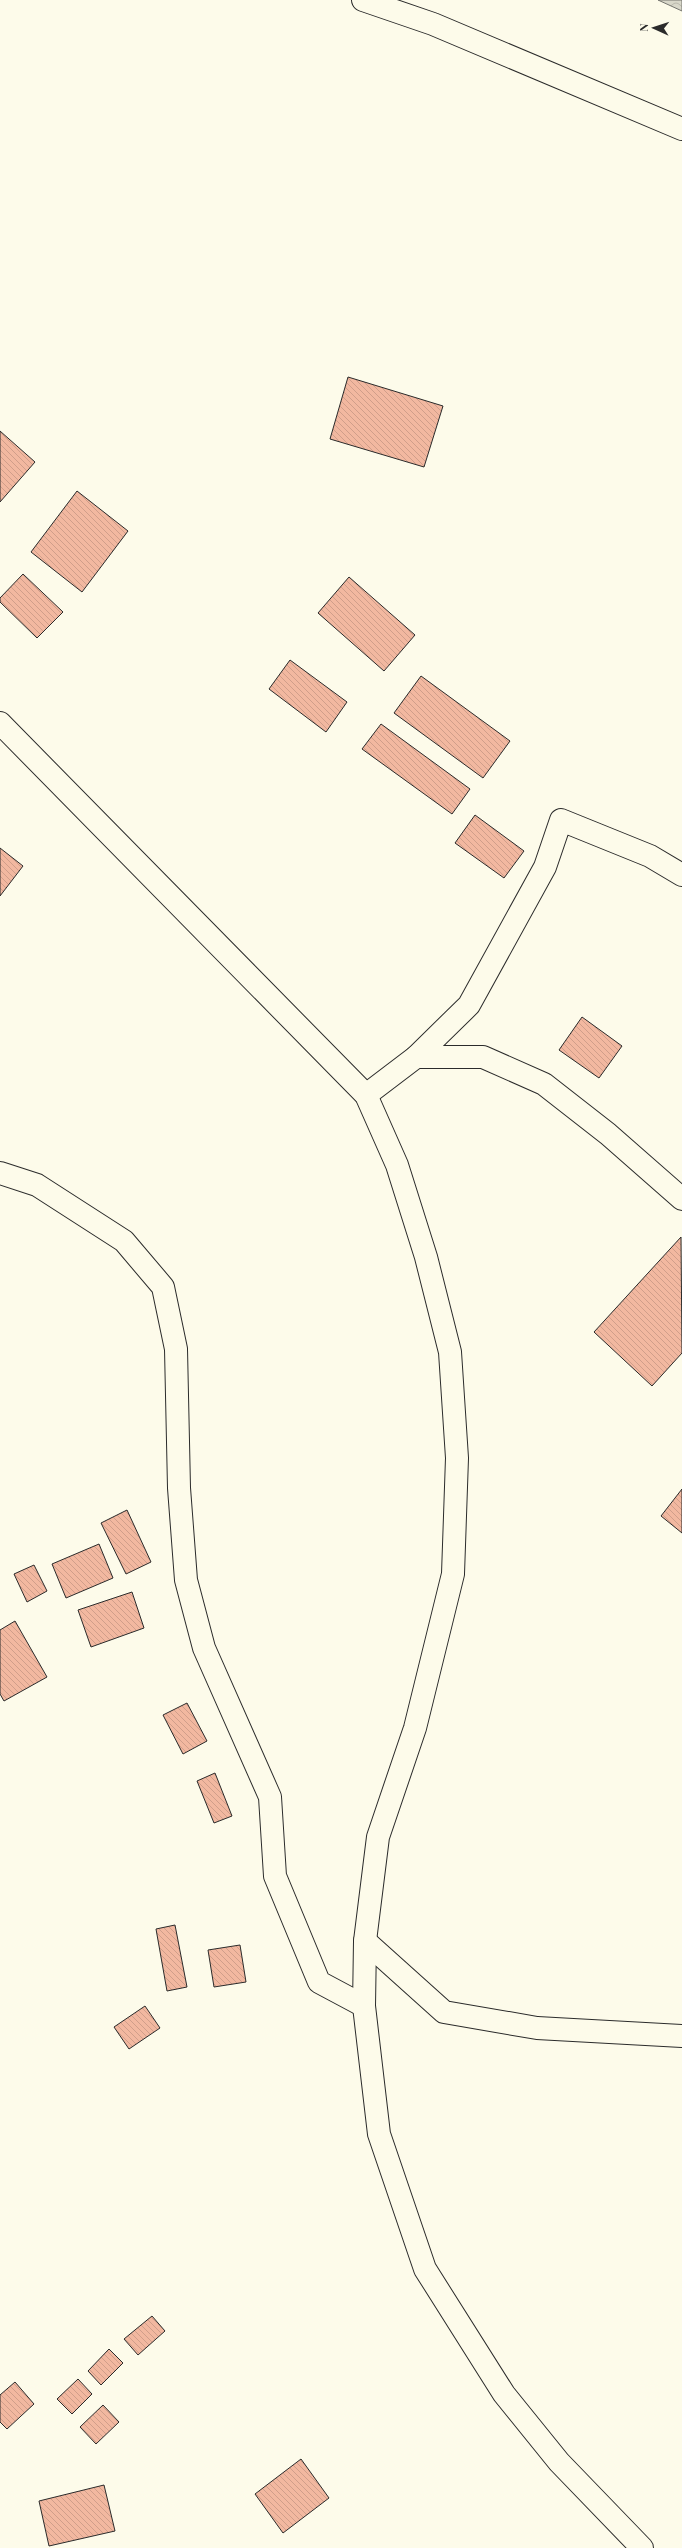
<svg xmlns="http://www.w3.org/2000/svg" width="682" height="2548" font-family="'Playfair Display',serif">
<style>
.water{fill:url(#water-waves);stroke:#74746e}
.building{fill:url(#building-back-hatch);stroke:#2b2b2b}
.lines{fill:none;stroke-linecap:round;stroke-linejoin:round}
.minor-casing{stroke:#2b2b2b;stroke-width:24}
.highway-casing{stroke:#2b2b2b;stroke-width:24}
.minor{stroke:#fdfbea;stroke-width:22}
.highway{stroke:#fdfbea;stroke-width:22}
</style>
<defs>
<pattern id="water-waves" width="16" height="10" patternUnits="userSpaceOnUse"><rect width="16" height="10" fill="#d8d7c9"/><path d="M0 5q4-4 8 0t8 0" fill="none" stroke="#bab9ad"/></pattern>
<pattern id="building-back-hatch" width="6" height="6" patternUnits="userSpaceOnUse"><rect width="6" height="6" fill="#f2b8a0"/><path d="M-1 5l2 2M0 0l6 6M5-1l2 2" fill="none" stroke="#d09e8a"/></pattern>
</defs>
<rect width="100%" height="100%" fill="#fdfbea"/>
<polygon class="water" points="658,0 682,0 682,11"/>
<g class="building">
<polygon points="348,377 443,406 424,467 330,439"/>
<polygon points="0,431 35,462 0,502"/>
<polygon points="77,491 128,531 82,592 31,552"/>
<polygon points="23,574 63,612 37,638 0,602 0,598"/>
<polygon points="349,577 415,635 384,671 318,613"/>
<polygon points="290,660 347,702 326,732 269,689"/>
<polygon points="421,676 510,741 483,778 394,713"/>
<polygon points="381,724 470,789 452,814 362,749"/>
<polygon points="475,815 524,851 504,878 455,843"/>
<polygon points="0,848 23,866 0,896"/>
<polygon points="582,1017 622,1046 599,1078 559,1050"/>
<polygon points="681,1237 682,1353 652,1386 594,1332"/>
<polygon points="682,1489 682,1533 661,1516"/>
<polygon points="127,1510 151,1562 126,1574 101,1523"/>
<polygon points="99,1544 113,1578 66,1598 52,1564"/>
<polygon points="34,1565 47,1591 27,1602 14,1574"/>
<polygon points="132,1592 144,1628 91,1647 78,1610"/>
<polygon points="15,1621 47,1677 4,1701 0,1694 0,1630"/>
<polygon points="187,1703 207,1741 183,1754 163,1715"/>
<polygon points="215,1773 232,1816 214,1823 197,1781"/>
<polygon points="175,1925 187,1987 167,1991 156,1929"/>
<polygon points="240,1945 246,1982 214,1987 208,1950"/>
<polygon points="145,2006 160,2028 129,2049 114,2027"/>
<polygon points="152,2316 165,2331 138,2355 124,2339"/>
<polygon points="109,2349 123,2363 101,2385 88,2371"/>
<polygon points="78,2379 92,2394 72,2414 57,2399"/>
<polygon points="15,2382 34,2404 7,2429 0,2422 0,2395"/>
<polygon points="103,2405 119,2422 96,2444 80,2427"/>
<polygon points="301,2459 329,2498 283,2533 255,2494"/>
<polygon points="104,2485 115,2531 49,2546 39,2501"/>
</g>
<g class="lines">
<g class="minor-casing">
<g id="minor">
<polyline points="363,0 433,24 682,129"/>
<polyline points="416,1057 483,1057 544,1084 608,1134 682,1199"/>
<polyline points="366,1095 416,1057 469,1005 545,867 561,820 650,856 682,875"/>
<polyline points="0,1173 37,1185 124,1241 163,1287 176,1349 179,1488 186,1580 204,1648 270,1797 275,1876 319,1982 364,2006"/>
<polyline points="365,1941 444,2012 537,2028 682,2036"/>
</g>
</g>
<g class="highway-casing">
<polyline id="highway" points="0,723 366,1095 397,1165 426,1257 450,1352 457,1458 453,1574 415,1728 378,1837 365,1941 364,2006 379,2134 425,2269 504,2394 559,2462 642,2548"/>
</g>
<use href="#minor" class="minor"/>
<use href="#highway" class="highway"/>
</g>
<g transform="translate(654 28) rotate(273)" stroke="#fdfbea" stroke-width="3" paint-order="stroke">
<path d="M0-3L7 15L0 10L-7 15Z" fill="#2b2b2b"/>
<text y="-6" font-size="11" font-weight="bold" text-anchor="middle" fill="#2b2b2b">N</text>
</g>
</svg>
